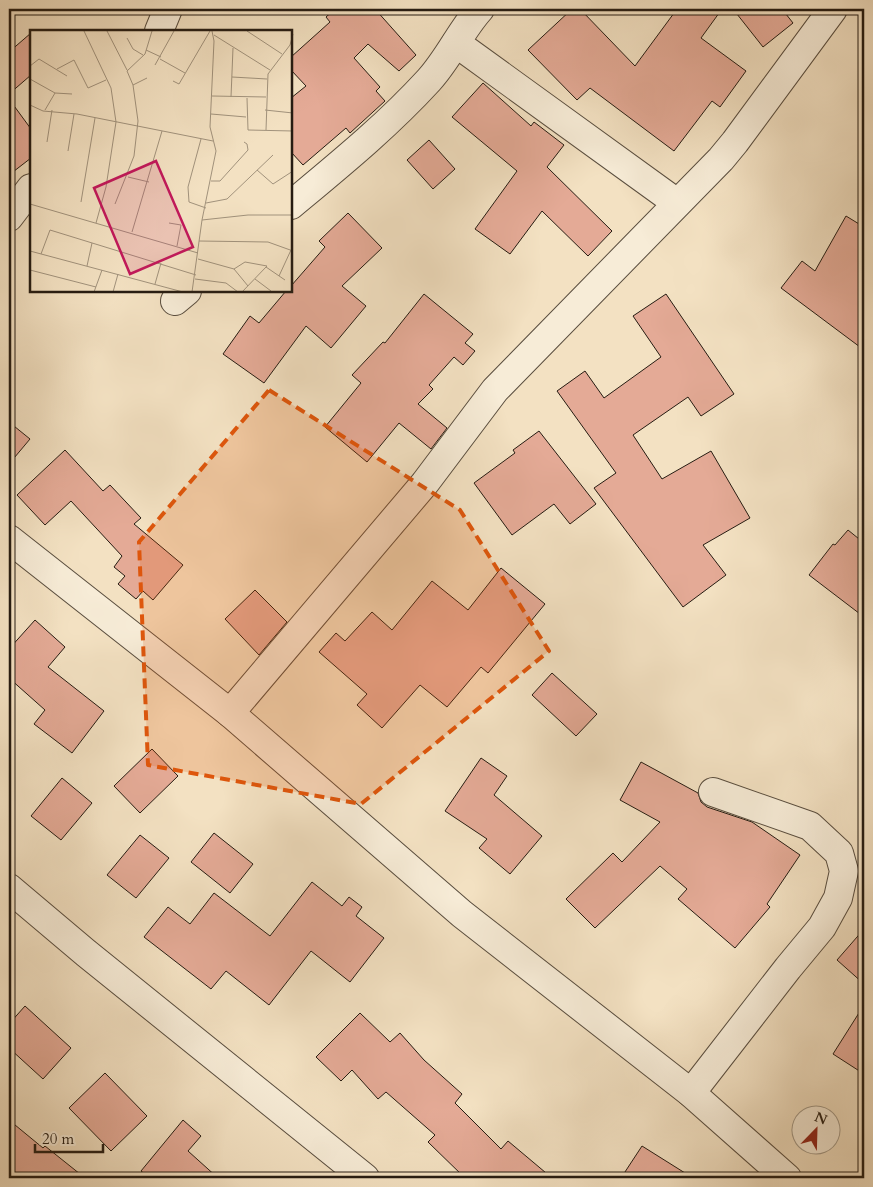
<svg xmlns="http://www.w3.org/2000/svg" width="873" height="1187" font-family="Cardo,serif">
<style>
.building{fill:#e4aa96;stroke:#261c12}
.lines{fill:none;stroke-linecap:round;stroke-linejoin:round}
.minor-casing{stroke:#594d3e;stroke-width:30}
.minor{stroke:#f7ecd7;stroke-width:28}
.marked{fill:#de560c;fill-opacity:0.2;stroke:#de560c;stroke-width:4;stroke-dasharray:10 6;stroke-linejoin:round}
.inset-road{fill:none;stroke:#a1927c;stroke-width:1}
.view{fill:#c2185b;fill-opacity:0.15;stroke:#c2185b;stroke-width:2.5}
.inset-edge{fill:none;stroke:#261c12;stroke-width:2.5}
</style>
<rect width="100%" height="100%" fill="#f3e1c2"/>
<filter id="stains"><feTurbulence type="fractalNoise" baseFrequency=".004" numOctaves="4"/><feColorMatrix values="0 0 0 0 .2 0 0 0 0 .09 0 0 0 0 .02 0 0 0 .5 -.17"/></filter>
<radialGradient id="worn" r=".72"><stop offset=".6" stop-color="#630" stop-opacity="0"/><stop offset="1" stop-color="#630" stop-opacity=".3"/></radialGradient>
<g class="building">
<polygon points="335,9 375,9 416,55 399,71 368,44 354,58 380,87 376,91 385,101 350,133 346,128 303,165 291,152 291,98 306,86 291,70 291,57 330,22 326,17"/>
<polygon points="572,9 580,9 635,66 677,9 722,9 701,38 746,71 720,107 712,101 674,151 590,88 577,100 528,50"/>
<polygon points="733,9 782,9 793,23 763,47"/>
<polygon points="31,33 31,75 9,94 9,52"/>
<polygon points="483,83 531,126 534,122 564,145 547,167 612,231 588,256 542,211 510,254 475,229 517,171 452,117"/>
<polygon points="9,99 31,129 31,158 9,175"/>
<polygon points="429,140 455,169 433,189 407,160"/>
<polygon points="348,213 382,248 342,286 366,306 331,348 306,326 264,383 223,354 250,316 259,323 286,291 291,291 291,286 325,247 319,241"/>
<polygon points="846,216 864,227 864,350 781,288 802,261 815,271"/>
<polygon points="424,294 473,334 465,343 475,351 463,365 454,357 429,385 433,389 418,404 447,428 431,449 399,423 367,462 325,427 361,383 352,375 383,342 385,343"/>
<polygon points="666,294 734,394 701,416 688,397 633,435 662,479 711,451 750,518 703,545 726,575 683,607 594,488 616,473 557,391 585,371 604,398 661,357 633,316"/>
<polygon points="9,422 30,439 9,464"/>
<polygon points="539,431 596,504 570,524 554,504 512,535 474,483 515,453 513,450"/>
<polygon points="65,450 103,491 110,485 141,518 134,524 183,565 153,600 143,591 136,599 118,584 125,576 114,567 122,556 71,501 45,525 17,495"/>
<polygon points="848,530 864,543 864,617 809,575 833,544 835,545"/>
<polygon points="501,568 545,604 488,673 481,667 447,707 420,685 382,728 357,705 367,694 319,652 336,633 345,641 372,612 392,630 432,581 468,610"/>
<polygon points="255,590 287,622 259,655 225,619"/>
<polygon points="35,620 65,647 48,667 104,711 72,753 34,724 45,710 9,678 9,649"/>
<polygon points="552,673 597,714 576,736 532,695"/>
<polygon points="152,749 178,776 140,813 114,786"/>
<polygon points="481,758 507,776 494,795 542,836 510,874 479,848 487,839 445,811"/>
<polygon points="641,762 698,793 701,802 707,807 752,822 800,855 767,904 770,907 735,948 678,899 687,889 660,866 595,928 566,899 613,853 622,862 660,822 620,800"/>
<polygon points="62,778 92,803 61,840 31,816"/>
<polygon points="214,833 253,864 230,893 191,862"/>
<polygon points="140,835 169,858 136,898 107,875"/>
<polygon points="312,882 342,906 349,897 362,907 356,916 384,938 350,982 311,951 269,1005 226,971 211,989 144,937 168,907 190,924 214,893 270,936"/>
<polygon points="864,929 864,984 837,960"/>
<polygon points="864,1005 864,1074 833,1054"/>
<polygon points="25,1006 71,1048 43,1079 9,1048 9,1024"/>
<polygon points="360,1013 390,1042 400,1033 424,1060 462,1094 455,1103 501,1149 508,1141 552,1178 465,1178 428,1142 435,1135 386,1092 378,1099 352,1070 341,1081 316,1057"/>
<polygon points="105,1073 147,1116 111,1151 69,1108"/>
<polygon points="9,1120 43,1148 45,1146 85,1178 9,1178"/>
<polygon points="183,1120 201,1136 188,1151 218,1178 150,1178 141,1171"/>
<polygon points="642,1146 693,1178 621,1178"/>
</g>
<g class="lines">
<g class="minor-casing">
<g id="minor">
<polyline points="159,31 168,9"/>
<polyline points="456,43 677,203"/>
<path d="M291,205C339,165 387,126 429,80C449,58 461,30 480,9"/>
<polyline points="9,217 31,188"/>
<polyline points="175,301 187,291"/>
<polyline points="9,539 230,713 462,914 691,1093 787,1178"/>
<polyline points="230,713 425,483 495,390 721,159 735,142 833,9"/>
<polyline points="9,888 86,953 365,1178"/>
<polyline points="691,1093 788,968 822,927 838,898 844,871 839,853 810,826 713,792"/>
</g>
</g>
<use href="#minor" class="minor"/>
</g>
<path class="marked" d="M269,390L460,510L549,651L361,804L148,765L139,542Z"/>
<g transform="translate(30 30)">
<rect width="262" height="262" fill="#f3e1c2"/>
<path class="inset-road" d="M54,1L81,58L86,92L76,157L66,193M77,1L97,40M217,1L252,24M184,5L240,40M97,8L103,19L113,25M116,20L131,27M130,29L155,43M125,35L144,1M0,36L9,29L37,46M27,39L44,30L58,58L76,50M202,47L237,49M0,49L25,63L15,80M143,51L149,54L180,1M103,55L117,48M25,63L42,64M182,66L236,67M201,67L203,18M217,68L218,100L263,101M0,75L13,81L47,84L183,111M235,80L263,83M181,84L216,87M236,100L238,44L260,15L263,4M171,109L158,157L159,172L176,178M17,112L22,80M38,121L44,84M227,140L243,154L263,141M98,147L119,152M181,151H190L218,120L217,114L214,112M51,172L65,88M176,173L197,169L243,125M0,174L168,223M85,174L104,126L108,91L103,55L97,41L115,24L122,1M172,190L218,185H263M139,193L151,195L147,216M102,202L132,101M169,211L238,212L263,221M0,221L153,262M11,224L20,200L166,245M168,229L204,239L218,256M57,236L62,213M236,237L255,250M204,239L215,232L237,236L212,262M0,240L66,257M249,246L261,220M165,249L196,253L208,262M225,249L241,261M125,254L131,233M64,262L72,240M83,262L88,244M162,262L172,190L186,121L180,97L184,11L182,1"/>
<path class="view" d="M126,131L163,217L100,244L64,158Z"/>
<rect width="262" height="262" class="inset-edge"/>
</g>
<rect width="873" height="1187" fill="none" stroke="#f3e1c2" stroke-width="30"/>
<rect x="10" y="10" width="853" height="1167" fill="none" stroke="#261c12" stroke-width="2.5"/>
<rect x="15" y="15" width="843" height="1157" fill="none" stroke="#261c12"/>
<g transform="translate(816 1130) rotate(23)"><circle r="24" fill="#f7ecd7" stroke="#a39988"/>
<path d="M0-4L9 19L0 12L-9 19Z" fill="#8f2418"/>
<text y="-8" font-size="14" font-weight="bold" text-anchor="middle" fill="#261c12">N</text>
</g>
<path d="M35 1144v8h68v-8" fill="none" stroke="#261c12" stroke-width="2.5"/>
<text x="42" y="1144" font-size="15" fill="#261c12" stroke="#f7ecd7" stroke-width="4" paint-order="stroke">20 m</text>
<rect width="100%" height="100%" filter="url(#stains)"/>
<rect width="100%" height="100%" fill="url(#worn)"/>
</svg>
